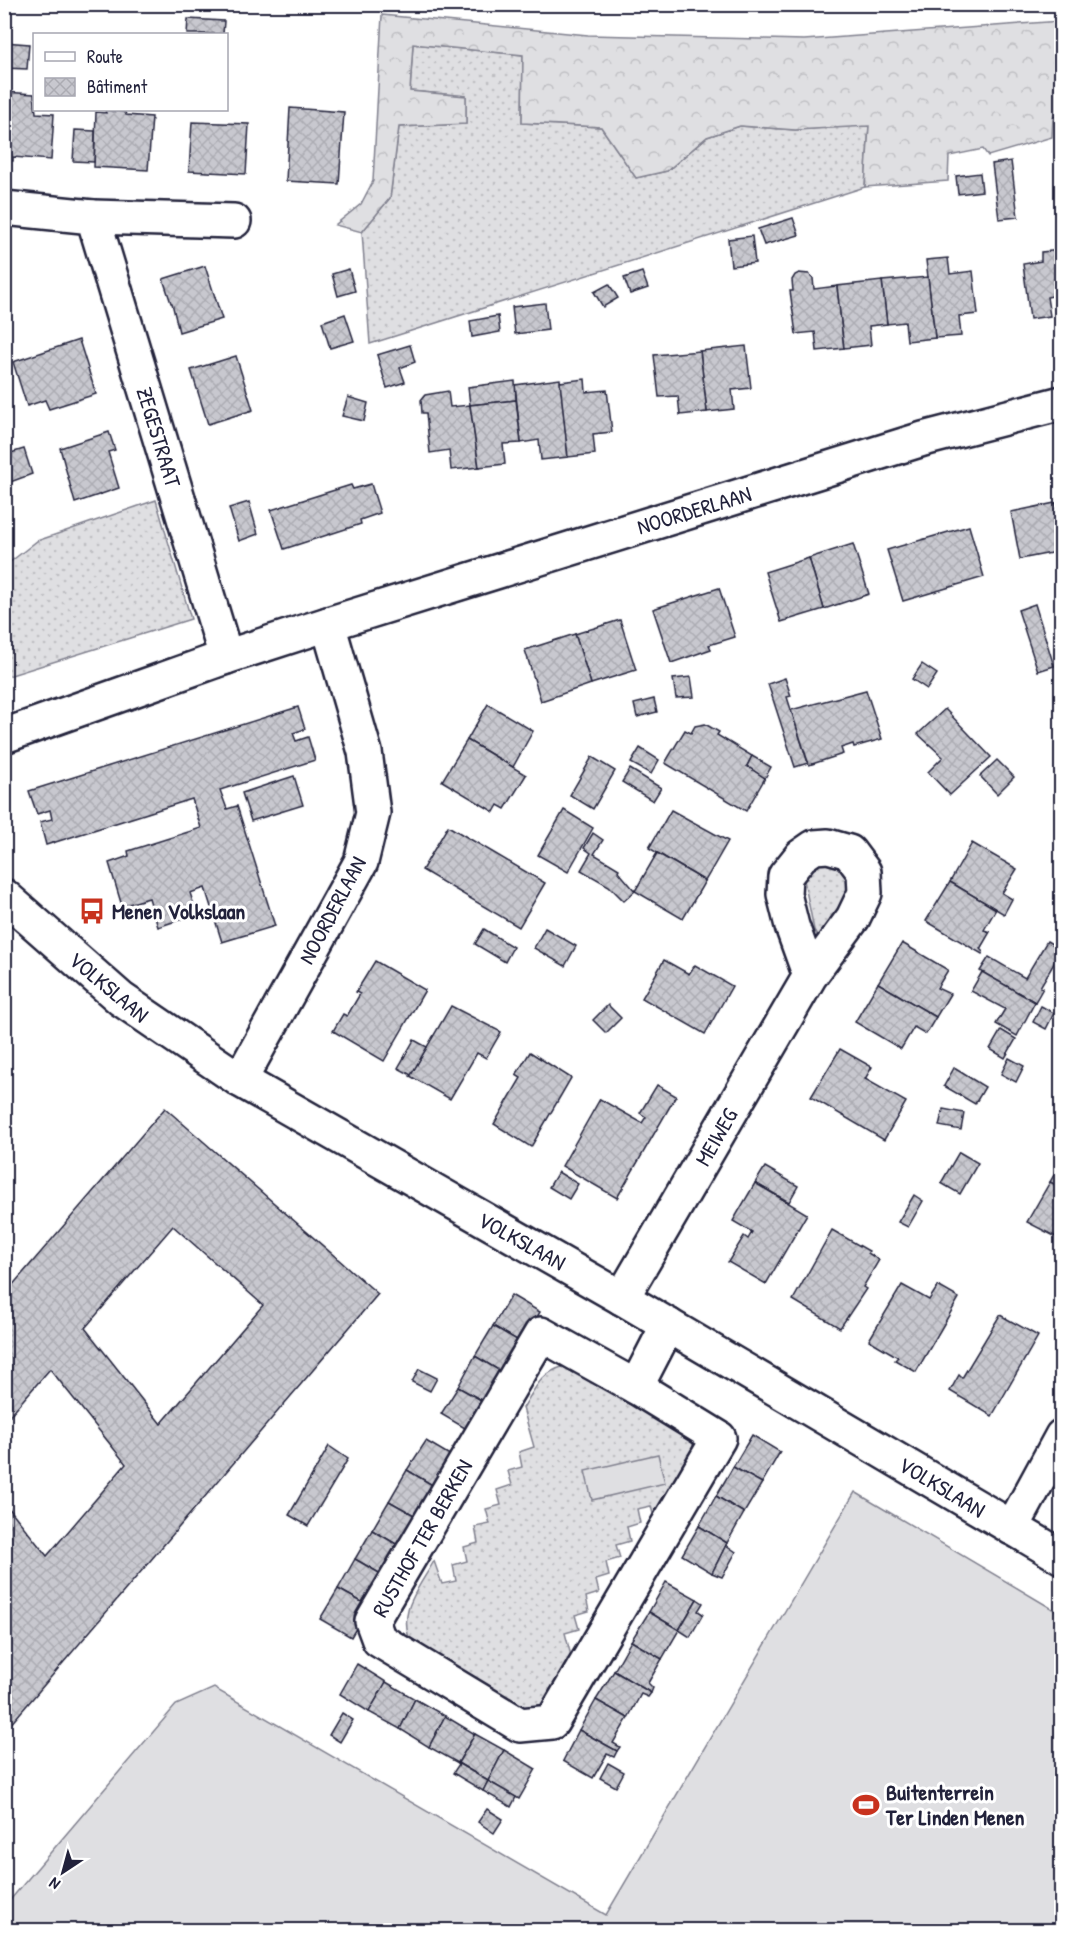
<svg xmlns="http://www.w3.org/2000/svg" width="1066" height="1935" font-family="'Patrick Hand',sans-serif">
<style>
.grass{fill:url(#grass-dots);stroke:#80808e;stroke-width:1.5}
.forest{fill:url(#forest-crowns);stroke:#80808e;stroke-width:1.5}
.pitch{fill:#dfdfe2;stroke:#80808e;stroke-width:1.5}
.building{fill:url(#building-cross-hatch);stroke:#22223b;stroke-width:1.5;fill-rule:evenodd}
.lines{fill:none;stroke-linecap:round;stroke-linejoin:round}
.street-casing{stroke:#22223b;stroke-width:38}
.street{stroke:#fff;stroke-width:33}
.labels{text-anchor:middle;stroke-width:6;stroke-linejoin:round;paint-order:stroke}
.street-label{font-size:22px;fill:#22223b;stroke:#fff}
.poi-label{font-size:22px;font-weight:bold;fill:#22223b;stroke:#fff;text-anchor:start}
</style>
<defs>
<pattern id="grass-dots" width="8" height="8" patternUnits="userSpaceOnUse" patternTransform="scale(1.5)"><rect width="8" height="8" fill="#dfdfe2"/><path d="M2 2h.1M6 6h.1" fill="none" stroke="#bfbfc3" stroke-width="1.8" stroke-linecap="round"/></pattern>
<pattern id="forest-crowns" width="20" height="18" patternUnits="userSpaceOnUse" patternTransform="scale(1.5)"><rect width="20" height="18" fill="#dfdfe2"/><path d="M2 6a3 3 0 1 1 6 0M12 15a3 3 0 1 1 6 0" fill="none" stroke="#bfbfc3"/></pattern>
<pattern id="building-cross-hatch" width="8" height="8" patternUnits="userSpaceOnUse" patternTransform="scale(1.5)"><rect width="8" height="8" fill="#c8c8cf"/><path d="M0 0l8 8M0 8l8-8" fill="none" stroke="#acacb3"/></pattern>
</defs>
<rect width="100%" height="100%" fill="#fff"/>
<filter id="ink" filterUnits="userSpaceOnUse"><feTurbulence type="fractalNoise" baseFrequency=".0167" numOctaves="2"/><feDisplacementMap in="SourceGraphic" scale="12" xChannelSelector="R" yChannelSelector="G"/><feConvolveMatrix kernelMatrix="1 2 1 2 8 2 1 2 1" color-interpolation-filters="sRGB"/></filter>
<g filter="url(#ink)">
<g class="grass">
<polygon points="413,44 523,55 522,123 601,127 636,178 667,171 707,137 740,126 795,130 869,125 865,187 370,344 362,232 390,198 399,127 466,124 466,96 410,91"/>
<polygon points="156,500 191,619 5,677 5,566 37,541"/>
<polygon points="820,863 835,864 853,880 851,897 821,942 814,930 804,880 809,868"/>
<path d="M565,1366H573L692,1440L694,1451L657,1529L651,1506L637,1509L640,1523L627,1527L630,1541L616,1545L620,1558L606,1562L609,1576L596,1580L599,1593L586,1597L589,1611L575,1615L579,1629L565,1633L575,1671L549,1707L528,1712L413,1647C395,1613 418,1590 434,1561L442,1584L456,1581L453,1565L467,1561L464,1547L478,1543L475,1527L490,1524L486,1509L501,1505L497,1490L512,1485L508,1471L522,1467L519,1452L534,1447L523,1408C536,1387 540,1373 565,1366Z"/>
</g>
<polygon class="forest" points="382,15 588,35 804,40 1061,21 1061,115 1053,117 1052,137 988,156 983,149 949,156 948,181 865,187 869,126 795,130 740,126 707,137 667,171 636,178 601,127 522,123 523,55 413,44 410,91 466,96 466,124 399,127 390,198 362,232 335,225 361,204 373,181"/>
<g class="pitch">
<polygon points="658,1454 665,1483 592,1500 585,1471"/>
<polygon points="855,1492 1061,1614 1061,1930 5,1930 5,1906 176,1705 214,1688 606,1915"/>
</g>
<g class="building">
<polygon points="188,19 224,21 223,34 187,34"/>
<polygon points="4,42 29,44 27,69 4,68"/>
<polygon points="4,92 34,94 36,113 54,114 51,160 13,157 13,161 4,160"/>
<polygon points="290,108 344,112 339,184 286,181"/>
<polygon points="105,110 125,112 126,115 152,117 148,170 94,167 96,112 106,113"/>
<polygon points="192,122 249,124 246,174 189,171"/>
<polygon points="75,130 95,131 94,162 73,161"/>
<polygon points="1011,161 1018,217 999,219 992,164"/>
<polygon points="980,173 982,191 958,194 956,176"/>
<polygon points="793,218 799,235 764,245 758,229"/>
<polygon points="752,236 755,263 731,266 728,239"/>
<polygon points="1062,250 1062,301 1059,302 1058,295 1047,297 1050,316 1030,319 1023,264 1041,261 1041,252"/>
<polygon points="948,258 950,274 973,271 978,314 959,316 961,336 935,338 926,260"/>
<polygon points="205,266 222,319 179,332 172,303 171,303 163,279"/>
<polygon points="349,269 355,291 338,296 332,274"/>
<polygon points="642,272 648,288 630,294 624,278"/>
<polygon points="799,273 809,274 813,278 814,289 837,286 844,348 817,351 815,332 796,334 790,291 793,291 792,280 795,275"/>
<polygon points="928,277 935,338 907,341 905,322 887,324 882,281"/>
<polygon points="882,281 887,324 869,326 871,345 844,348 837,286"/>
<polygon points="609,284 618,298 603,307 594,292"/>
<polygon points="545,303 548,330 515,334 512,307"/>
<polygon points="345,314 354,341 330,348 322,322"/>
<polygon points="498,316 500,332 472,337 470,321"/>
<polygon points="79,340 96,394 49,409 45,400 27,406 13,362"/>
<polygon points="410,345 415,362 400,368 405,382 387,388 377,355"/>
<polygon points="746,346 751,388 732,390 734,409 707,412 700,351"/>
<polygon points="700,351 707,412 680,415 678,396 659,397 654,355"/>
<polygon points="236,356 253,410 208,424 191,370"/>
<polygon points="560,379 568,457 541,460 539,440 521,443 515,385"/>
<polygon points="585,379 586,392 607,390 612,432 593,434 595,454 568,457 560,382"/>
<polygon points="515,381 516,400 470,405 468,387"/>
<polygon points="448,391 450,407 470,405 479,467 451,470 449,450 430,453 426,413 422,413 421,400 425,395"/>
<polygon points="348,397 368,403 364,421 342,416"/>
<polygon points="516,400 521,443 503,444 505,464 479,467 470,405"/>
<polygon points="109,432 115,450 108,452 119,488 75,503 60,448"/>
<polygon points="24,449 32,474 5,484 4,455"/>
<polygon points="371,484 380,513 360,520 361,524 284,549 271,510 351,485 353,489"/>
<polygon points="249,502 258,534 239,541 229,508"/>
<polygon points="1062,502 1062,536 1055,503"/>
<polygon points="1055,503 1062,536 1062,551 1020,559 1011,512"/>
<polygon points="969,526 984,577 903,601 887,550"/>
<polygon points="853,544 869,594 824,609 809,558"/>
<polygon points="809,558 824,609 781,622 765,572"/>
<polygon points="719,588 735,637 709,645 711,649 671,663 653,609"/>
<polygon points="1035,604 1054,666 1038,671 1018,610"/>
<polygon points="620,620 636,670 591,684 575,634"/>
<polygon points="575,634 591,684 541,701 525,650"/>
<polygon points="922,664 937,674 927,689 912,679"/>
<polygon points="691,677 694,697 676,698 673,679"/>
<polygon points="785,678 791,696 787,697 808,763 795,767 768,684"/>
<polygon points="866,690 882,739 854,747 853,744 841,748 843,754 809,765 791,710"/>
<polygon points="654,699 657,712 637,717 634,704"/>
<polygon points="488,704 533,731 513,767 467,740"/>
<polygon points="298,707 305,729 293,733 296,741 308,737 315,760 220,790 227,809 237,806 275,926 222,942 205,888 190,893 197,914 158,927 149,898 122,906 109,863 129,856 128,851 201,828 192,799 46,845 40,822 52,819 50,810 37,814 29,791"/>
<polygon points="945,709 991,757 950,795 928,772 943,757 918,734"/>
<polygon points="705,724 719,732 717,735 752,756 747,766 765,778 746,811 665,763 685,730 691,733 695,726"/>
<polygon points="467,740 526,775 505,809 498,805 494,812 442,781"/>
<polygon points="640,748 659,760 651,774 631,763"/>
<polygon points="752,756 771,767 765,778 747,766"/>
<polygon points="592,757 615,771 593,809 570,795"/>
<polygon points="997,760 1014,777 997,794 980,776"/>
<polygon points="630,769 661,788 653,801 622,782"/>
<polygon points="294,776 303,805 251,821 242,793"/>
<polygon points="564,810 593,828 568,872 538,855"/>
<polygon points="671,810 728,841 705,881 649,848"/>
<polygon points="448,826 545,883 519,927 422,870"/>
<polygon points="593,833 603,840 594,854 619,869 618,871 635,891 624,901 609,886 581,870 591,853 584,848"/>
<polygon points="972,843 1017,869 1002,893 1012,899 1004,914 950,882"/>
<polygon points="657,853 705,881 683,919 635,891"/>
<polygon points="950,882 996,909 984,930 990,932 980,949 983,952 982,954 926,921"/>
<polygon points="545,928 576,946 565,966 534,948"/>
<polygon points="484,929 513,947 505,962 475,944"/>
<polygon points="1047,941 1062,950 1040,987 1043,988 1035,1002 980,971 989,957 1025,978"/>
<polygon points="902,943 948,970 937,988 950,994 936,1017 878,983"/>
<polygon points="664,960 689,974 695,965 732,986 705,1034 642,998"/>
<polygon points="375,961 425,990 384,1061 333,1031 343,1014 347,1016 360,994 356,992"/>
<polygon points="982,972 1035,1002 1017,1036 996,1024 1005,1009 971,991"/>
<polygon points="878,983 936,1017 926,1034 914,1027 901,1049 855,1022"/>
<polygon points="608,1005 621,1018 606,1033 593,1020"/>
<polygon points="451,1006 501,1032 486,1058 477,1053 450,1099 410,1076"/>
<polygon points="1041,1006 1054,1013 1046,1029 1033,1022"/>
<polygon points="1001,1030 1016,1039 1005,1058 990,1049"/>
<polygon points="414,1040 427,1047 411,1075 398,1068"/>
<polygon points="840,1049 872,1067 865,1079 906,1102 884,1140 811,1097"/>
<polygon points="530,1052 571,1078 531,1147 494,1124 521,1078 516,1075"/>
<polygon points="1009,1058 1024,1066 1016,1082 1001,1074"/>
<polygon points="954,1068 985,1087 975,1104 944,1086"/>
<polygon points="657,1085 676,1096 617,1198 562,1166 600,1099 642,1123 646,1117 640,1113"/>
<path d="M165,1108L378,1294L4,1732V1502L47,1556L126,1464L50,1369L4,1422V1295ZM173,1226L263,1305L161,1424L85,1328Z"/>
<polygon points="943,1109 964,1113 961,1130 939,1126"/>
<polygon points="959,1152 978,1163 960,1194 941,1183"/>
<polygon points="1062,1161 1062,1188 1050,1182"/>
<polygon points="765,1167 798,1186 789,1202 755,1183"/>
<polygon points="558,1172 578,1184 569,1199 549,1187"/>
<polygon points="1050,1182 1062,1188 1062,1240 1027,1222"/>
<polygon points="755,1183 807,1214 766,1284 728,1262 744,1236 748,1239 752,1232 733,1221"/>
<polygon points="914,1195 923,1201 908,1227 898,1222"/>
<polygon points="832,1230 869,1251 868,1253 879,1260 863,1287 866,1289 840,1328 793,1300"/>
<polygon points="902,1285 929,1300 938,1286 959,1298 916,1372 895,1360 898,1357 869,1340"/>
<polygon points="511,1295 540,1312 522,1343 493,1326"/>
<polygon points="1000,1315 1038,1336 992,1416 950,1391 959,1375 962,1378"/>
<polygon points="493,1326 522,1343 505,1374 475,1356"/>
<polygon points="475,1356 505,1374 488,1404 458,1387"/>
<polygon points="419,1369 437,1378 430,1391 412,1382"/>
<polygon points="458,1387 488,1404 470,1431 441,1414"/>
<polygon points="752,1435 780,1452 762,1483 733,1467"/>
<polygon points="426,1441 455,1458 439,1489 407,1470"/>
<polygon points="329,1446 348,1459 308,1526 289,1515"/>
<polygon points="733,1467 762,1483 744,1513 716,1496"/>
<polygon points="407,1470 439,1489 421,1519 389,1501"/>
<polygon points="716,1496 744,1513 727,1543 699,1526"/>
<polygon points="389,1501 421,1519 403,1548 372,1530"/>
<polygon points="699,1526 727,1543 712,1573 682,1555"/>
<polygon points="372,1530 403,1548 386,1577 355,1559"/>
<polygon points="726,1545 736,1552 722,1577 712,1573"/>
<polygon points="355,1559 386,1577 369,1606 338,1589"/>
<polygon points="666,1582 697,1599 679,1630 649,1612"/>
<polygon points="338,1589 369,1606 351,1637 320,1619"/>
<polygon points="697,1599 703,1603 698,1611 703,1614 690,1637 679,1630"/>
<polygon points="649,1612 679,1630 662,1659 631,1641"/>
<polygon points="631,1641 662,1659 648,1683 653,1688 651,1693 614,1671"/>
<polygon points="357,1664 386,1682 369,1712 340,1694"/>
<polygon points="614,1671 651,1693 648,1697 641,1694 628,1718 596,1700"/>
<polygon points="386,1682 415,1699 400,1729 369,1712"/>
<polygon points="415,1699 445,1716 429,1747 400,1729"/>
<polygon points="596,1700 628,1718 613,1743 620,1747 617,1751 579,1730"/>
<polygon points="342,1713 353,1720 340,1742 329,1735"/>
<polygon points="445,1716 475,1734 458,1763 429,1747"/>
<polygon points="579,1730 617,1751 614,1757 607,1754 593,1778 563,1761"/>
<polygon points="475,1734 504,1750 488,1781 458,1763"/>
<polygon points="504,1750 536,1769 519,1799 488,1781"/>
<polygon points="608,1763 624,1772 616,1787 600,1778"/>
<polygon points="459,1764 488,1781 483,1791 453,1773"/>
<polygon points="488,1781 516,1797 511,1807 483,1791"/>
<polygon points="487,1809 503,1819 494,1833 478,1822"/>
</g>
<g class="lines">
<g class="street-casing">
<g id="street">
<polyline points="4,208 93,217 226,657"/>
<polyline points="93,217 234,221"/>
<polyline points="4,736 226,657 328,624 923,439 1062,403"/>
<polyline points="4,896 121,999 240,1080 622,1298 1062,1557"/>
<polyline points="240,1080 361,862 373,813 365,752 328,624"/>
<polyline points="622,1298 810,976 853,918 865,893 864,872 849,852 828,846 814,847 801,856 785,876 784,894 792,926 810,976"/>
<polygon points="541,1334 636,1387 719,1438 552,1722 520,1725 379,1640 372,1621"/>
<polyline points="636,1387 668,1325"/>
<polyline points="1012,1528 1062,1436"/>
</g>
</g>
<use href="#street" class="street"/>
</g>
</g>
<defs>
<g id="bus-bare" transform="scale(2.07)"><path d="M-5-6H5V4H4V6H2V4H-2V6H-4V4H-5ZM-3.5-4V0h7V-4ZM-3.5 1.2v1.5H-2V1.2ZM2 1.2v1.5H3.5V1.2Z" fill="#c8321e" stroke="#fff" stroke-width="2.5" paint-order="stroke"/></g>
<g id="stadium-bare" transform="scale(2.07)"><path d="M0-5a6.5 5 0 1 0 0 10a6.5 5 0 1 0 0-10ZM-3.5-1.8h7v3.6h-7Z" fill="#c8321e" stroke="#fff" stroke-width="2.5" paint-order="stroke"/></g>
</defs>
<g fill-rule="evenodd">
<use href="#bus-bare" x="92" y="911"/>
<use href="#stadium-bare" x="866" y="1805"/>
</g>
<g class="labels">
<g class="street-label">
<text transform="translate(159 437) rotate(73)" y="8">ZEGESTRAAT</text>
<text transform="translate(694 510) rotate(-17)" y="8">NOORDERLAAN</text>
<text transform="translate(332 910) rotate(-62)" y="8">NOORDERLAAN</text>
<text transform="translate(109 987) rotate(40)" y="8">VOLKSLAAN</text>
<text transform="translate(716 1137) rotate(-60)" y="8">MEIWEG</text>
<text transform="translate(522 1241) rotate(29)" y="8">VOLKSLAAN</text>
<text transform="translate(942 1487) rotate(31)" y="8">VOLKSLAAN</text>
<text transform="translate(422 1538) rotate(-60)" y="8">RUSTHOF TER BERKEN</text>
</g>
<g class="poi-label">
<text x="112" y="919">Menen Volkslaan</text>
<text x="886" y="1800">Buitenterrein<tspan x="886" dy="25">Ter Linden Menen</tspan></text>
</g>
</g>
<rect width="1066" height="1935" fill="none" stroke="#fff" stroke-width="24"/>
<rect x="12" y="12" width="1042" height="1911" fill="none" stroke="#22223b" stroke-width="2" filter="url(#ink)"/>
<rect x="33" y="33" width="195" height="78" fill="#ffffff" stroke="#a7a7b1" stroke-width="1.5"/>
<rect x="45" y="52" width="30" height="9" fill="#ffffff" stroke="#a7a7b1" stroke-width="1.5"/>
<text x="87" y="63" font-size="18" fill="#22223b">Route</text>
<rect x="45" y="78" width="30" height="18" fill="url(#building-cross-hatch)" stroke="#a7a7b1" stroke-width="1.5"/>
<text x="87" y="93" font-size="18" fill="#22223b">Bâtiment</text>
<g transform="translate(63 1872) rotate(216)" stroke="#ffffff" stroke-width="4.5" paint-order="stroke">
<path d="M0-4.5L10 22L0 15L-10 22Z" fill="#22223b"/>
<text y="-9" font-size="16" font-weight="bold" text-anchor="middle" fill="#22223b">N</text>
</g>
</svg>
